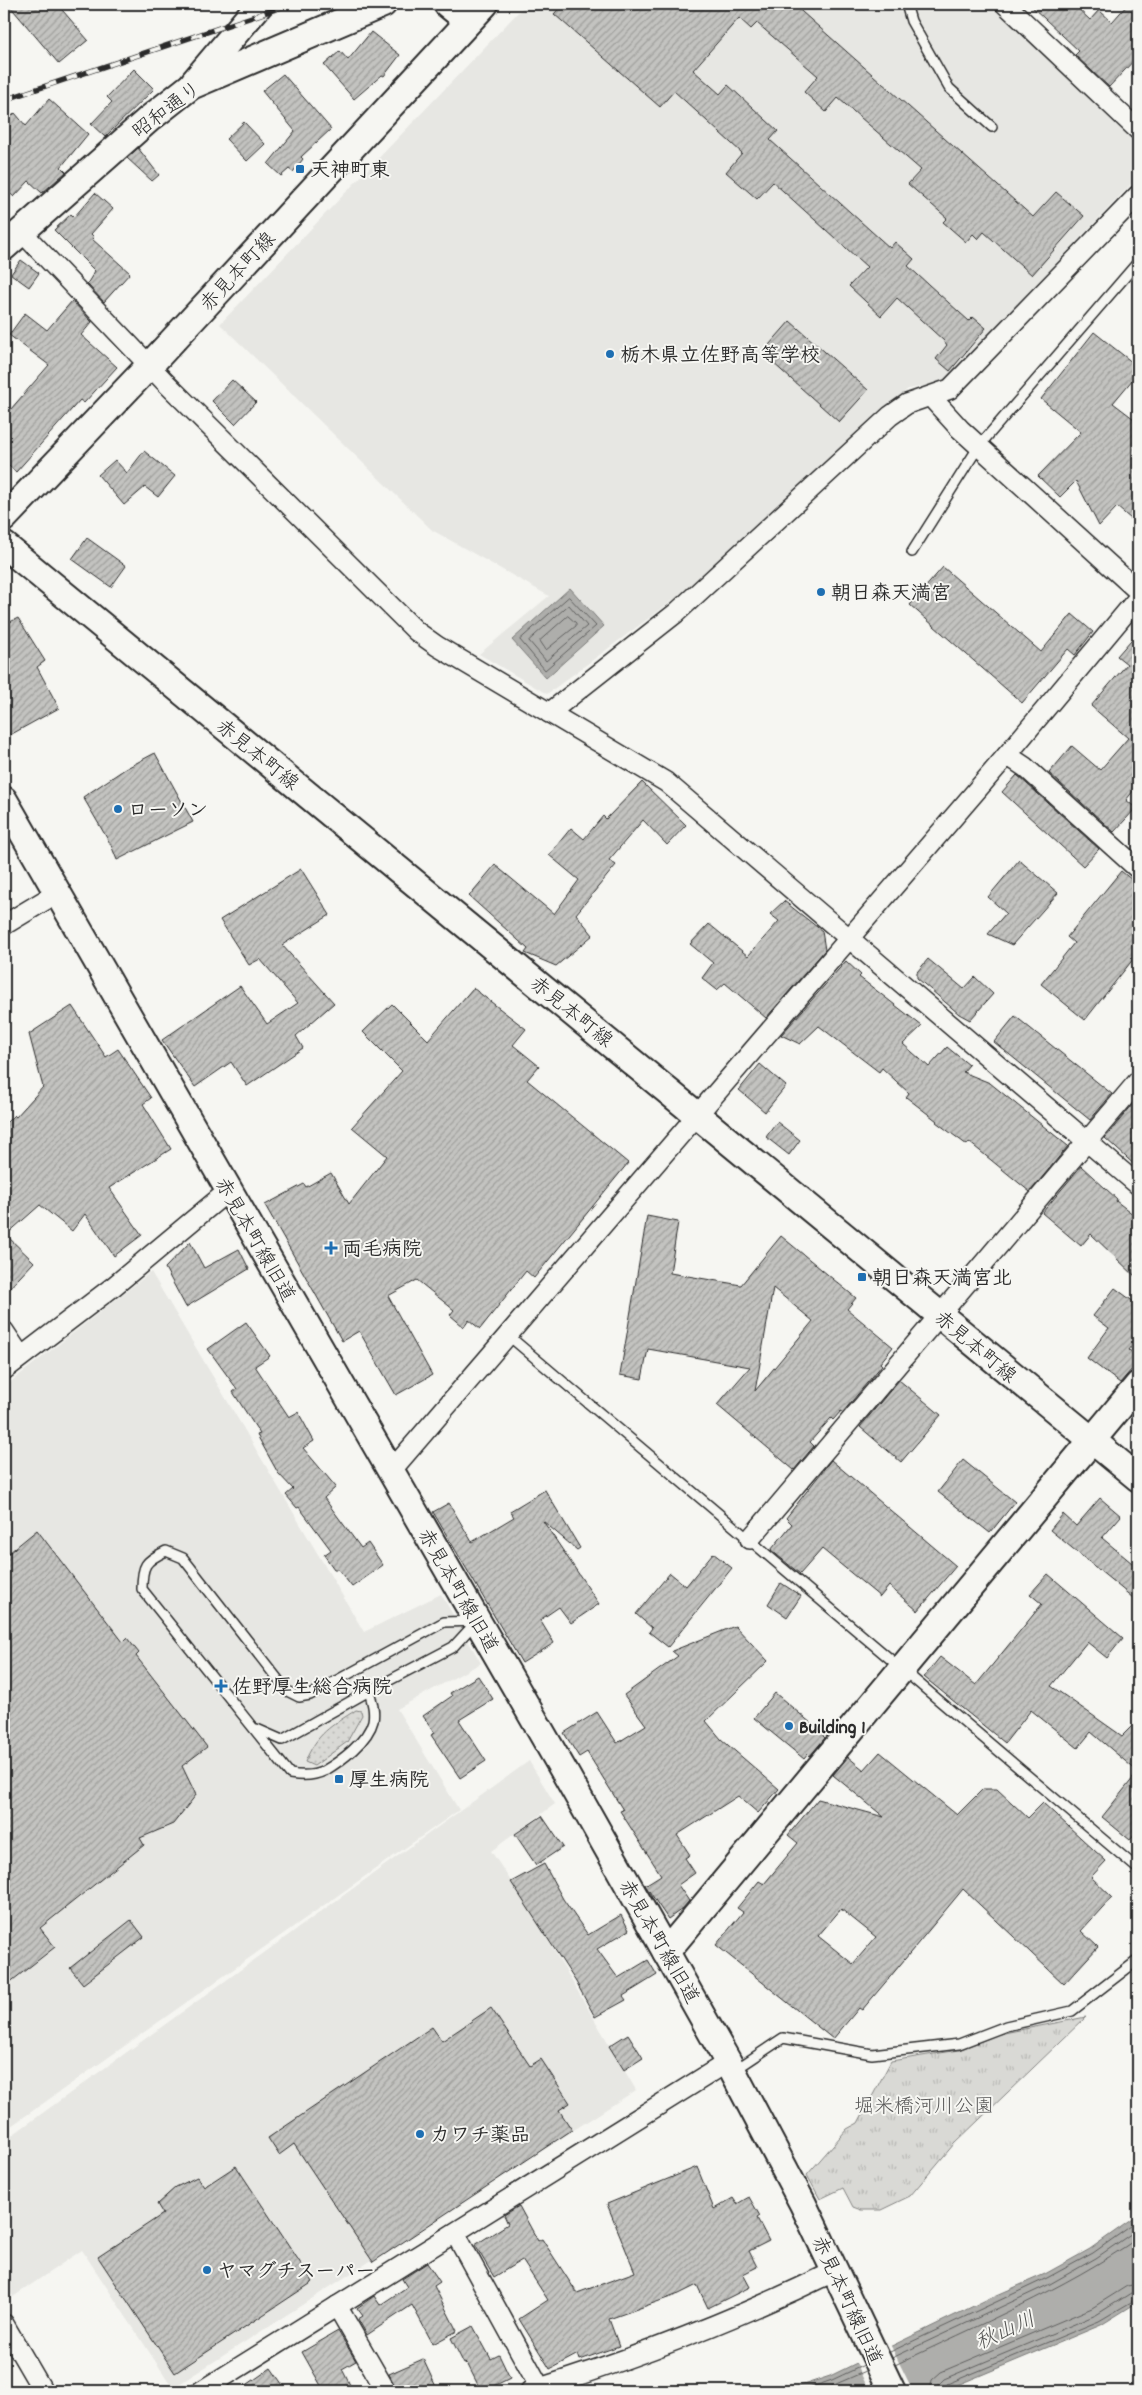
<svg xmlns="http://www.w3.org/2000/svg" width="1142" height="2395" font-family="Dekko,'Klee One',sans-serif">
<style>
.built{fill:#e7e7e3}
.grass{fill:url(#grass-dots);stroke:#828280}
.park{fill:url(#park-tufts);stroke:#828280}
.water{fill:#aeaeab;stroke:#7a7a78}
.pier{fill:#f6f6f2}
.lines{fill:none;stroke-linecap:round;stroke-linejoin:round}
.shore{stroke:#5f5f5e;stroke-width:1}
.building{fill:url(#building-hatch);stroke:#2b2b2b;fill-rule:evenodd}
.lane-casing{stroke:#2b2b2b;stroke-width:12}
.street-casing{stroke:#2b2b2b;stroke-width:22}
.secondary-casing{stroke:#2b2b2b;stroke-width:30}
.lane{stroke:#f6f6f2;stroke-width:9}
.street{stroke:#f6f6f2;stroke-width:19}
.secondary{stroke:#f6f6f2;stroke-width:26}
.rail-casing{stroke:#2b2b2b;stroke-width:5.5}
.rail{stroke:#f6f6f2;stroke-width:4;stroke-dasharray:11;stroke-linecap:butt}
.poi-dot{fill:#1f6fb2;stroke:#f6f6f2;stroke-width:2}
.labels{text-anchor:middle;stroke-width:4;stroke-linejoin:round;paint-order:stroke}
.street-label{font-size:20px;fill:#2b2b2b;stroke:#f6f6f2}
.poi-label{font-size:20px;font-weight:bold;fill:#2b2b2b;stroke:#f6f6f2;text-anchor:start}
.park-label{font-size:20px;fill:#565656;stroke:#f6f6f2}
.water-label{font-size:21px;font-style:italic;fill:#525251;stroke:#f6f6f2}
</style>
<defs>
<pattern id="grass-dots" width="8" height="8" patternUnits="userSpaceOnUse" patternTransform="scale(1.25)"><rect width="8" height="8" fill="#d9d9d5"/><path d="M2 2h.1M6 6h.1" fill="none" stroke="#babab7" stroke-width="1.8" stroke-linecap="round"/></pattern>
<pattern id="park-tufts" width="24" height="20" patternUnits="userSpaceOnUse" patternTransform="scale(1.25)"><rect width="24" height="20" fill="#d9d9d5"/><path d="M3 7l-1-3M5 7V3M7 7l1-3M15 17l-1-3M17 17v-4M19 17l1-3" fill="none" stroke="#babab7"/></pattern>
<pattern id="building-hatch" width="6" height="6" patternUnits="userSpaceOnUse" patternTransform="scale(1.25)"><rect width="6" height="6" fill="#c3c3c0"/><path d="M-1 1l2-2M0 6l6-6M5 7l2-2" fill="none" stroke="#9f9f9c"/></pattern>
</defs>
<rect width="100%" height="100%" fill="#f6f6f2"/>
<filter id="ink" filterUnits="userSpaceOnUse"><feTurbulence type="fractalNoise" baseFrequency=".02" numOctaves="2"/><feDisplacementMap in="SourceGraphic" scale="10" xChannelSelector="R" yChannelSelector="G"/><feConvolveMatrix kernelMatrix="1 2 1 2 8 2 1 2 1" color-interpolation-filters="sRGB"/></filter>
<g filter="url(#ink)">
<g class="built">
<polygon points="526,4 999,4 1138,135 1138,177 942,383 908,389 727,560 547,694 479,654 549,596 432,530 220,324"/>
<polygon points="151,1272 364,1632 441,1594 481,1663 397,1709 459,1810 4,2131 4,1387"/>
<polygon points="529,1761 555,1804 491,1851 533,1915 636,2090 173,2388 82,2250 13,2297 4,2283 4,2141"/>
</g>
<path class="grass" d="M356,1710L361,1711L362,1715L347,1742L314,1766L305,1762C317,1733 331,1726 356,1710Z"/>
<polygon class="park" points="1086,2017 954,2144 910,2196 881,2210 861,2210 853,2207 843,2188 820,2199 807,2175 847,2129 858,2123 891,2061 959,2050 999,2034"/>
<g class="water">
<polygon points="570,588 604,626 546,678 512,640"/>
<polygon points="1138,2215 1138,2302 1101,2325 943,2391 785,2391 830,2376 988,2299 1045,2274 1090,2249"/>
</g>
<polygon class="pier" points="890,2344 913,2391 869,2391 855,2361"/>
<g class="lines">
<g class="shore">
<polygon points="569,597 596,626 545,670 520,640"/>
<polygon points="569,605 587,626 546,661 529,641"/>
<polygon points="568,616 576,623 576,626 546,650 540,641"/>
<polyline points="890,2352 1047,2278 1093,2253 1138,2221"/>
<polyline points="892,2358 1050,2284 1096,2258 1138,2229"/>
<path d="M895,2365C978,2325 1063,2290 1138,2238"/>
<polyline points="801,2391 832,2380 864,2365"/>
<polyline points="820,2391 866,2371"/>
<polyline points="930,2391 932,2380 941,2372 1092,2308 1127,2286 1138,2284"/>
<polyline points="937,2391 939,2384 944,2379 1096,2315 1131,2293 1138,2292"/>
<polyline points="944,2391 947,2384 1099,2321 1138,2298"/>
</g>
</g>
<g class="building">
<polygon points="8,4 57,4 88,40 59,64"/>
<polygon points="563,4 793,4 1033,217 1056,192 1084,216 1032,275 984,232 978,239 973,234 966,242 943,222 947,218 908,184 921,170 838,98 826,112 804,92 818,76 757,23 751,29 739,18 693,70 720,94 728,85 778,131 770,140 890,248 895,242 914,259 908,266 969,321 973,317 986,328 950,371 936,359 947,345 944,341 897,298 881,316 849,286 867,267 773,182 757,199 726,172 742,153 674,91 660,107 554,14"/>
<polygon points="1029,4 1073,4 1090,20 1099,10 1112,22 1128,4 1138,4 1138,56 1109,87 1075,55 1079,51"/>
<polygon points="371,32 400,55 384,76 382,75 354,99 324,65 340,51 348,60"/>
<polygon points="134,69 154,89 105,137 91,124 112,102 107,97"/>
<polygon points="283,74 331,129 301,157 303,159 293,172 289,169 281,176 268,164 295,131 262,91"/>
<polygon points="49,99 88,134 61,167 66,172 42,193 29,181 14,197 4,188 4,123 15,113 26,126"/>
<polygon points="244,122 265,144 247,161 226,139"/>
<polygon points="138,148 159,175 152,181 127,158"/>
<polygon points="95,193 113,209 91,234 94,237 92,239 130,273 104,302 87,284 95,271 54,230 71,214 74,217"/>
<polygon points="21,260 39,273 29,287 11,274"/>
<polygon points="72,301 92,322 81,335 117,367 84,403 80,400 16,472 4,462 4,417 49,365 9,335 25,313 47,330"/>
<polygon points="790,321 868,390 839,422 762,353"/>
<polygon points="1094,332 1138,367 1138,373 1113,403 1138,422 1138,525 1117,507 1099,526 1076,481 1060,497 1038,476 1081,432 1041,399"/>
<polygon points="232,380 256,402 235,424 212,401"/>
<polygon points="144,451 175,476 158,497 145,487 124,505 98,475 115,460 127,473"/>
<polygon points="87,538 126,566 111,587 72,559"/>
<polygon points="943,567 1041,652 1072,614 1093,632 1075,655 1068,649 1022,703 910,605"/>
<polygon points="18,618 45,661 37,667 59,708 10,735 4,724 4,625"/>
<polygon points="1138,632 1138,785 1126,800 1136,808 1114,832 1049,773 1072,746 1100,770 1128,738 1091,706 1127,664 1117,656"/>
<polygon points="155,753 193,822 117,860 111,845 83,797 125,769"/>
<polygon points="1017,775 1099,849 1083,866 1002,792"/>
<polygon points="642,782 686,825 667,845 643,820 609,860 616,865 576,914 593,935 556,966 525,953 528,949 469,896 495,865 554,914 579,880 549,855 571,828 584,839 603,816 606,819"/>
<polygon points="1019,860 1058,893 1012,945 988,934 1006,913 988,897"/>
<polygon points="301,869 330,915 282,945 334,1003 296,1036 303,1048 247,1086 231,1062 195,1087 162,1040 240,986 267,1024 298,1003 260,959 249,965 220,920"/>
<polygon points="1121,871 1138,885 1138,953 1085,1020 1041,984 1074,943 1067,937"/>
<polygon points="784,901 822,931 825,950 766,1018 725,983 717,990 702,978 713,963 690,944 709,924 748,956 779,921 770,914"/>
<polygon points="928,959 964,989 975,977 993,994 970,1020 959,1014 917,978 917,972"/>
<polygon points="846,961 861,975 859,977 922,1026 903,1044 929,1067 947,1047 969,1065 963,1072 990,1083 1068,1146 1030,1192 969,1142 967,1145 936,1122 937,1121 906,1097 909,1093 882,1068 879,1072 819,1026 800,1044 781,1035"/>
<polygon points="473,988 526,1029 513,1045 539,1066 527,1080 628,1163 534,1278 526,1271 480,1329 469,1320 464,1327 450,1315 454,1310 417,1280 388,1296 432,1375 396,1395 359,1331 342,1341 265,1205 304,1184 306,1187 331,1173 349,1204 387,1156 352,1127 402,1071 363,1032 392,1004 428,1040"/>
<polygon points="72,1006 106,1057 118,1049 151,1098 143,1104 171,1149 109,1188 142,1235 114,1256 85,1214 72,1231 40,1205 6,1235 34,1262 4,1294 4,1125 14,1115 16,1117 43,1087 29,1034"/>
<polygon points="1015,1016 1112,1094 1090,1120 994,1042"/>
<polygon points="760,1064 786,1086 765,1112 739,1090"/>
<polygon points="1138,1098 1138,1168 1105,1138"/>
<polygon points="777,1122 800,1140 789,1155 766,1137"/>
<polygon points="1081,1166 1117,1199 1116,1201 1138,1218 1138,1279 1091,1234 1081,1246 1042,1213"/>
<path d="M647,1216L678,1222L670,1273L741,1285L781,1236L856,1298L847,1309L893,1347L880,1363L882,1365L843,1412L841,1411L833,1420L831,1418L810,1442L814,1446L794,1470L717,1405L750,1367L648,1349L642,1379L620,1375ZM773,1288L813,1321L755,1391L759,1369Z"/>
<polygon points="190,1242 204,1268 239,1249 249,1269 186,1307 165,1268"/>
<polygon points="1115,1288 1138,1305 1138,1338 1129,1350 1138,1356 1138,1362 1120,1383 1087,1358 1109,1328 1093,1316"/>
<polygon points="246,1322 270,1356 255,1366 289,1417 298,1412 314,1441 303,1448 336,1487 324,1498 361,1548 368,1543 383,1565 352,1587 338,1569 334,1569 324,1555 331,1550 299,1507 297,1508 286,1495 293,1489 278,1473 257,1435 260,1434 233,1392 237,1389 208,1349"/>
<polygon points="899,1380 941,1415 901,1462 860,1427"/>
<polygon points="831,1460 956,1566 918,1611 889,1586 880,1597 822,1549 800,1574 771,1550 792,1524 786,1518"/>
<polygon points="963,1460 1015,1502 990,1533 938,1492"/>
<polygon points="545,1490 580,1548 577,1550 543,1521 599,1604 571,1623 559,1607 540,1620 554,1643 522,1663 433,1512 449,1503 472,1542 514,1517 510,1511"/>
<polygon points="1100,1498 1121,1516 1102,1538 1138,1568 1138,1602 1050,1530 1063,1514 1076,1526"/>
<polygon points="37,1530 123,1642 127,1638 139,1653 136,1656 207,1747 182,1766 196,1795 173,1824 140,1838 144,1845 40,1928 55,1947 4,1987 4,1557"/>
<polygon points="713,1553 732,1568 668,1647 649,1632 652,1628 636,1614 670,1573 686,1586"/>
<polygon points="1048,1574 1123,1638 1107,1658 1087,1642 1051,1686 1122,1736 1138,1720 1138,1772 1091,1732 1078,1748 1031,1710 1005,1743 924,1677 940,1657 976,1685 1042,1604 1030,1594"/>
<polygon points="781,1583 801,1596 787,1617 768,1604"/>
<polygon points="735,1626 768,1661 706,1721 721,1739 779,1789 758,1813 738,1796 677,1835 690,1855 685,1858 695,1873 678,1885 689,1901 682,1909 668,1919 645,1885 661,1875 620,1811 623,1810 587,1752 579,1757 564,1733 597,1712 617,1743 646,1725 624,1695 678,1656 672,1651"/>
<polygon points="478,1676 493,1699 459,1720 486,1761 460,1778 431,1735 435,1733 423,1716 452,1696 450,1693"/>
<polygon points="775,1693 824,1734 823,1736 825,1738 810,1756 808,1754 804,1759 754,1718"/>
<path d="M880,1752L957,1815L983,1789H997L1028,1818L1043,1803L1106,1861L1091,1877L1112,1897L1081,1931L1098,1947L1064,1984L963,1889L890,1977L862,2010L859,2008L833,2039L716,1945L743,1912L737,1908L759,1881L764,1884L798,1843L788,1835L818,1799L884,1817L833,1775L848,1757L864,1770ZM841,1909L876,1937L853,1964L818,1936Z"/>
<polygon points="1138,1772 1138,1831 1130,1840 1102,1817"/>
<polygon points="542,1816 563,1847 536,1865 515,1834"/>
<polygon points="544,1864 563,1899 588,1935 621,1915 629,1930 597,1949 618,1978 648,1960 657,1975 623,1996 626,2000 595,2017 576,1982 511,1882"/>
<polygon points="131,1920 144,1937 83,1984 70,1968"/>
<polygon points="491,2008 530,2066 541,2059 570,2103 559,2110 572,2130 373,2262 294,2144 279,2155 268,2138 432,2027 442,2041"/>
<polygon points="628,2034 643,2058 624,2070 609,2046"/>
<polygon points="236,2166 313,2282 175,2373 98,2257 163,2214 157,2204 176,2187 197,2177 204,2187"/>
<polygon points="697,2167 714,2209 733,2198 737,2204 749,2197 760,2216 757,2218 769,2241 749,2251 757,2267 743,2274 750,2287 708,2308 697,2285 679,2294 609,2319 619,2346 580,2360 578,2354 550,2369 519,2319 548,2300 522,2260 494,2277 475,2245 508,2224 504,2215 519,2206 538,2241 542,2239 577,2293 635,2272 607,2204"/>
<polygon points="427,2263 440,2282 434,2286 457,2331 433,2344 412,2305 367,2335 358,2319 363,2316 357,2308 374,2296 380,2305 407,2287 402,2279"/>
<polygon points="473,2326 491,2359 499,2355 510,2378 484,2391 481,2391 467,2363 464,2364 451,2338"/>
<polygon points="338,2331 356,2361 342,2369 353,2391 324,2391 302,2352"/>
<polygon points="423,2359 438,2391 397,2391 389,2374"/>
<polygon points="271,2368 287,2391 238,2391"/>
</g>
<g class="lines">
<g class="lane-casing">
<g id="lane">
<polyline points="906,4 911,21 949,88 992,127"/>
<polyline points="912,552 979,446 1138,262"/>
<polyline points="509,1336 1138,1869"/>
<path d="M166,1551L183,1558L287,1691L299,1697L310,1695L444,1622L477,1621L453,1647L369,1691C372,1702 375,1710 373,1721C368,1741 341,1761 324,1771C314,1776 301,1776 290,1774L142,1589C142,1565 145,1561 166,1551Z"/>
<polyline points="257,1729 282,1740 369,1691"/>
<polyline points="735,2070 783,2038 872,2054 959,2044 1006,2026 1072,2011 1138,1960"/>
</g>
</g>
<g class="street-casing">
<g id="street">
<polyline points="1005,4 1138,130"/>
<polyline points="21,231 165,382 416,631 437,646 666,782 1138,1185"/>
<polyline points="931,397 960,429 1138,591"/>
<polyline points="549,713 676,613 890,416 907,404 950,389 1138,195"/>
<polyline points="1007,755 1025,767 1138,869"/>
<polyline points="4,925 57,893"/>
<polyline points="4,1331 20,1355"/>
<polyline points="4,1370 114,1286 228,1191"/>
<polyline points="391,1471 1007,755 1138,598"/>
<polyline points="750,1539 1138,1081"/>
<polyline points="455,2233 540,2388"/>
<polyline points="337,2306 386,2391"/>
<polyline points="4,2324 43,2391"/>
<polyline points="201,2391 728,2062"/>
<path d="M530,2391C636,2358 735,2320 835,2271"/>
</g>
</g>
<g class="secondary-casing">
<g id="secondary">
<polyline points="447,4 468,21"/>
<polyline points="194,82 260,4"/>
<polyline points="4,247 149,119 191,86 383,4"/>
<polyline points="4,518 150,365 485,4"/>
<polyline points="4,545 1138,1478"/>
<polyline points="4,800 565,1773 728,2062 803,2204 892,2391"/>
<polyline points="666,1952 1138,1385"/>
</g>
</g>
<use href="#lane" class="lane"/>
<use href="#street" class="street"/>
<use href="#secondary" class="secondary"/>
<g class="rail-casing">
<polyline id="rail" points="4,100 291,4"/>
</g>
<use href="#rail" class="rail"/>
</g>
</g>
<g class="poi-dot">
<rect x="295" y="164" width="10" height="10" rx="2.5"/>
<circle cx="610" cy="354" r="5"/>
<circle cx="821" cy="592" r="5"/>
<circle cx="118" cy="809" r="5"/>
<path d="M328.5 1240.5h5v5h5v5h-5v5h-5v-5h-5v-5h5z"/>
<rect x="857" y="1272" width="10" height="10" rx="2.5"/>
<path d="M218.5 1678.5h5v5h5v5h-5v5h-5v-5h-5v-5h5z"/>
<circle cx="789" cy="1726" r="5"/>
<rect x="334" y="1774" width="10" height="10" rx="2.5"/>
<circle cx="420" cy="2134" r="5"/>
<circle cx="207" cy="2270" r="5"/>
</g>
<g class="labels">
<g class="street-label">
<text transform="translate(166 109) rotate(-37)" y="7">昭和通り</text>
<text transform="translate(237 271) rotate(-47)" y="7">赤見本町線</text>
<text transform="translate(258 754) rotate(39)" y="7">赤見本町線</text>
<text transform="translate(572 1011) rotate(39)" y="7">赤見本町線</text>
<text transform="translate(256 1239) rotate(60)" y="7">赤見本町線旧道</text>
<text transform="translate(976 1346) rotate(40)" y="7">赤見本町線</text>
<text transform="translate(459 1590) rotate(60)" y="7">赤見本町線旧道</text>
<text transform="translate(660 1941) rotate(60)" y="7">赤見本町線旧道</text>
<text transform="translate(848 2300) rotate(65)" y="7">赤見本町線旧道</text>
</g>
<g class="poi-label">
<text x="310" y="176">天神町東</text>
<text x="620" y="361">栃木県立佐野高等学校</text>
<text x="831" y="599">朝日森天満宮</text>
<text x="128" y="816">ローソン</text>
<text x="342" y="1255">両毛病院</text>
<text x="872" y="1284">朝日森天満宮北</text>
<text x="232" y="1693">佐野厚生総合病院</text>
<text x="799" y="1733">Building 1</text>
<text x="349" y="1786">厚生病院</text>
<text x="430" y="2141">カワチ薬品</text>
<text x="217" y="2277">ヤマグチスーパー</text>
</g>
<g class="park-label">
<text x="924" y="2112">堀米橋河川公園</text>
</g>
<g class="water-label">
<text transform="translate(1005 2330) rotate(-24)" y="7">秋山川</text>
</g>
</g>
<rect width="1142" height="2395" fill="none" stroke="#f6f6f2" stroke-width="20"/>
<rect x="10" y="10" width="1122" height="2375" fill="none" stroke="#2b2b2b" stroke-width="2" filter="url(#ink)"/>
</svg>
